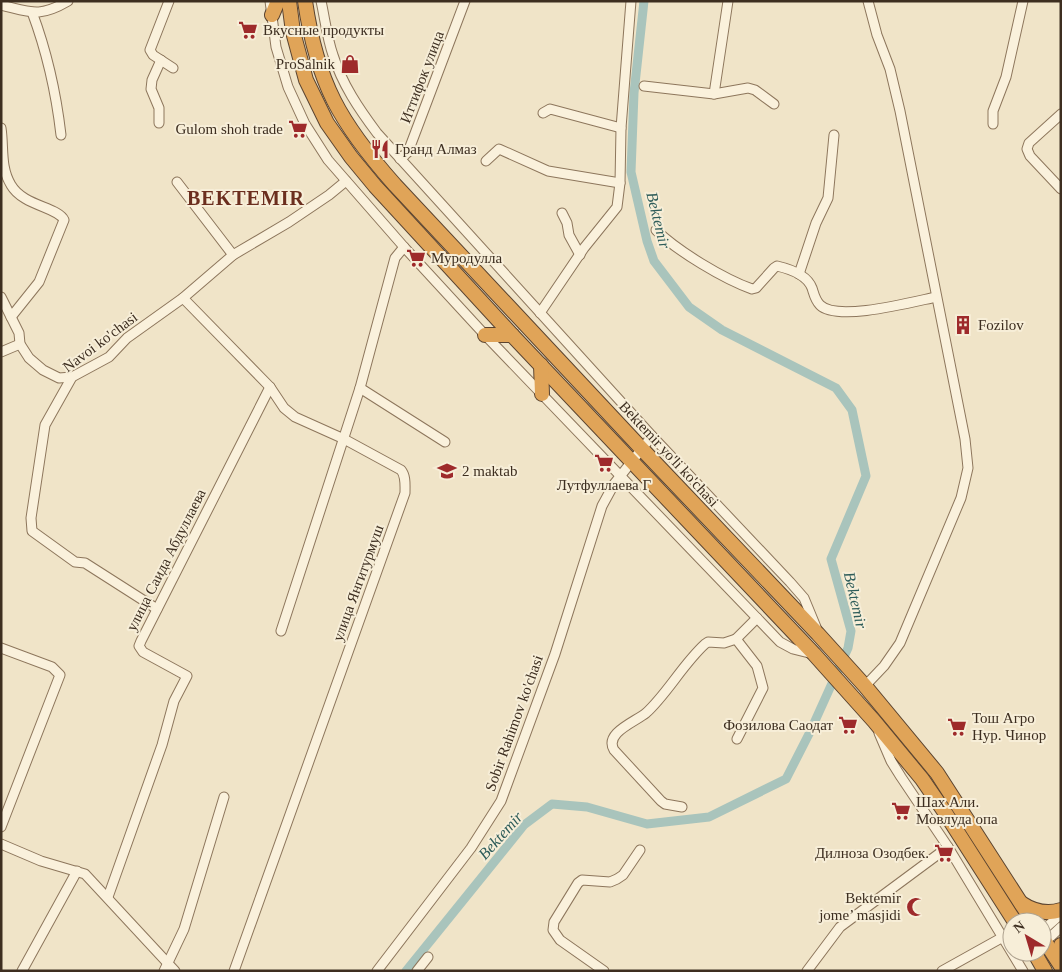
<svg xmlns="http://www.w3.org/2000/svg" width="1062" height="972" font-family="Georgia,serif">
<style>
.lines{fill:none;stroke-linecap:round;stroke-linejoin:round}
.canal{stroke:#a9c4bc;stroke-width:9}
.minor-casing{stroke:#8d765c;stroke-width:11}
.highway-casing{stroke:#5b4430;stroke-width:16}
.minor{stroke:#faf1dc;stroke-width:9}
.highway{stroke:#e0a458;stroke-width:14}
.labels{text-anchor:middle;stroke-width:4;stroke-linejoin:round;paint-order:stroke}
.poi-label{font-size:15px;fill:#3d2e20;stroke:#f7eed8;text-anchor:start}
.street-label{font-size:15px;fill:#3d2e20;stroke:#f7eed8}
.water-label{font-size:16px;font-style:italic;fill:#2f5d5a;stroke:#f7eed8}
.district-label{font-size:20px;font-weight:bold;letter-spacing:1px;fill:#6b2e1e;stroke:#f7eed8}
</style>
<rect width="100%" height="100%" fill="#f0e4c8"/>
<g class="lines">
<polyline class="canal" points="406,971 524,825 552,804 587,807 647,824 709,817 786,779 810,732 848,648 851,631 831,559 866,476 852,410 836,388 722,330 689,307 654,261 647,241 631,172 634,93 644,1"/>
<g class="minor-casing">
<g id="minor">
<polyline points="169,1 150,50 153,55 173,68"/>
<polyline points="270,1 276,47 288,87 305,124 328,160 404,247 485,335 780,642 793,649 813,654"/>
<path d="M321,1C325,19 327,38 333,55C342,84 359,109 377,133L652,436L790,582L804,598L816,627"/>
<path d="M1,5C31,12 39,18 68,1"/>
<path d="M32,12C47,52 56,92 61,135"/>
<polyline points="644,86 714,94 748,88 755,90 774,104"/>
<polyline points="714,94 728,1"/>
<polyline points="543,113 550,109 621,128"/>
<polyline points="1061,114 1029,143 1027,149 1030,156 1061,189"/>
<polyline points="159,123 159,108 151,89 152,80 161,60"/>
<polyline points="993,124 993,111 1006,77 1023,1"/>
<path d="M1,128C4,147 0,167 11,185C23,206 58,207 64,220L39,282L11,317"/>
<polyline points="400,159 408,152 465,1"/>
<polyline points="486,161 499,149 548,171 620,183"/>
<polyline points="177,182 233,255"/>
<polyline points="562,213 567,223 569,235 580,255"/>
<path d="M656,230C677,251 724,279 752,289L756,288L774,268L777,266C790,269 807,275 812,288C814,294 815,300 820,305C837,322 912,302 936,297"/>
<polyline points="799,274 816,223 828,198 834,135"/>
<polyline points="1,297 19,333 20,344 29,358 43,370 59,378 72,377"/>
<path d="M183,298L270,387L284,408L295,417L344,439L401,470C406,476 405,485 405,493L234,971"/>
<polyline points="540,313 584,248 617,207 620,183 621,128 631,1"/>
<polyline points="1,352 20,344"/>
<polyline points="360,388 445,442"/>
<polyline points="157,609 85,563 75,562 32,531 31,518 45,425 72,377 109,357 127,338 183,298 233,255 289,222 329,195 346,181"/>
<polyline points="281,631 360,388 395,258 404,247"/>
<polyline points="1,648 52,667 60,675 1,827"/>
<polyline points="865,686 884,666 900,643 961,498 968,468 965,439 900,111 890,69 877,35 868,1"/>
<polyline points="879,733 891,761 901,777 948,847 1023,971"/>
<polyline points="737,739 763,688 757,666 736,639 757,618"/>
<path d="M682,807L665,804L661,801L614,750C604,733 635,722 646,713C667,694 683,664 705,644L708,642L724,643L736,639"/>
<polyline points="1,844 41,861 85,874 175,971"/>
<polyline points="108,897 162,745 174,701 187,676 143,652 139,646 141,641 270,387"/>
<polyline points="1042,931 1061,914"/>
<polyline points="1042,942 1045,942 1061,927"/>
<polyline points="22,971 77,871"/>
<polyline points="164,971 184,929 224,797"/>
<polyline points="377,971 471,848 501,801 555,654 602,506 614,484 652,436"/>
<polyline points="417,971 428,957"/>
<polyline points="604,971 560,940 553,930 554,922 578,883 582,880 610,882 617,879 623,875 640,850"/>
<polyline points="807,971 840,927 948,847"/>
<polyline points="942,971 1012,932"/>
</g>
</g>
<g class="highway-casing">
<g id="highway">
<polyline points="289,1 293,32 306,80 327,123 351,157 375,186 512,335 814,654 874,721 922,779 944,811 1015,922"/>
<path d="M305,1C317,83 340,123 395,185L641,448L818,634L865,686L937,773L1033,922"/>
<polyline points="272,15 278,1"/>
<polyline points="485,335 512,335"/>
<polyline points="541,365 542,394"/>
<path d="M1021,903C1033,911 1046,915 1061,910"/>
<polyline points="1042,937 1061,966"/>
<polyline points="1061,945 1061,965"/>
<polyline points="1034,952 1045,971"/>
</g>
</g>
<use href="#minor" class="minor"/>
<use href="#highway" class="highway"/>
</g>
<defs>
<g id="supermarket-bare" transform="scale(1.5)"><path d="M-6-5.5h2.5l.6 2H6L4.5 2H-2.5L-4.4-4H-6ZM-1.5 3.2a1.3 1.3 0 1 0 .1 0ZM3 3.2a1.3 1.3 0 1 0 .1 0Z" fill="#9e2a2b" stroke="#f7eed8" stroke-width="2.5" paint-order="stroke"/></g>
<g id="shop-bare" transform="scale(1.5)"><path d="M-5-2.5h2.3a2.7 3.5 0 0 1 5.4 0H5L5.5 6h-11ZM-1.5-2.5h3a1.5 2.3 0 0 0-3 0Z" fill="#9e2a2b" stroke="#f7eed8" stroke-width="2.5" paint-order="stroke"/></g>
<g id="restaurant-bare" transform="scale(1.5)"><path d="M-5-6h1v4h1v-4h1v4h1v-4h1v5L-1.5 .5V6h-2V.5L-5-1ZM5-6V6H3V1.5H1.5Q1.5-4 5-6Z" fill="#9e2a2b" stroke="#f7eed8" stroke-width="2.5" paint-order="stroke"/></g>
<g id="building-bare" transform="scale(1.5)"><path d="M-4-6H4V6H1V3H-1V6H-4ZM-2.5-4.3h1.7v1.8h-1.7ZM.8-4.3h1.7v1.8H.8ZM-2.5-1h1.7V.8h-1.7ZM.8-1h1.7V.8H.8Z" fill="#9e2a2b" stroke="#f7eed8" stroke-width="2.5" paint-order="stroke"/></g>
<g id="school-bare" transform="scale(1.5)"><path d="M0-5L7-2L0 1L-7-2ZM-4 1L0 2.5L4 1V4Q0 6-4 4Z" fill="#9e2a2b" stroke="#f7eed8" stroke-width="2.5" paint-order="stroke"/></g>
<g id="mosque-bare" transform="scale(1.5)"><path d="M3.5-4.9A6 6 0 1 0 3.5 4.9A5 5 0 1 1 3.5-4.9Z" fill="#9e2a2b" stroke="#f7eed8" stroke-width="2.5" paint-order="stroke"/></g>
</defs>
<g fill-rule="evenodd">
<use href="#supermarket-bare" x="248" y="30"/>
<use href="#shop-bare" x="350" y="64"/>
<use href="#supermarket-bare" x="298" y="129"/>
<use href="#restaurant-bare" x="380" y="149"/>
<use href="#supermarket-bare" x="416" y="258"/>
<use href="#building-bare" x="963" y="325"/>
<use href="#supermarket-bare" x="604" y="463"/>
<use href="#school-bare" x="447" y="471"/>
<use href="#supermarket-bare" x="848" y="725"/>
<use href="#supermarket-bare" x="957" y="727"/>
<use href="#supermarket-bare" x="901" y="811"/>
<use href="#supermarket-bare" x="944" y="853"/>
<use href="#mosque-bare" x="916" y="907"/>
</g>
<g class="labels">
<g class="poi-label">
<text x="263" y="35">Вкусные продукты</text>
<text x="335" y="69" text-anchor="end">ProSalnik</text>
<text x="283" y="134" text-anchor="end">Gulom shoh trade</text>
<text x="395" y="154">Гранд Алмаз</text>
<text x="431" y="263">Муродулла</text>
<text x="978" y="330">Fozilov</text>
<text x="462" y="476">2 maktab</text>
<text x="604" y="490" text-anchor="middle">Лутфуллаева Г</text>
<text x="972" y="723">Тош Агро<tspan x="972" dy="17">Нур. Чинор</tspan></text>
<text x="833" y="730" text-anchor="end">Фозилова Саодат</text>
<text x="916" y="807">Шах Али.<tspan x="916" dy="17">Мовлуда опа</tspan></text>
<text x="929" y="858" text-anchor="end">Дилноза Озодбек.</text>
<text x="901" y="903" text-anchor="end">Bektemir<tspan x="901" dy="17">jome’ masjidi</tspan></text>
</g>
<g class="street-label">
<text transform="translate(422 77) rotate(-69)" y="5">Иттифок улица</text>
<text transform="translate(100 342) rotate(-37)" y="5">Navoi ko'chasi</text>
<text transform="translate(669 454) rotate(47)" y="5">Bektemir yo'li ko'chasi</text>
<text transform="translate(166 560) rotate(-63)" y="5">улица Саида Абдуллаева</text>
<text transform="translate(358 583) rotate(-70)" y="5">улица Янгитурмуш</text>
<text transform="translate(514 723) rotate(-70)" y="5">Sobir Rahimov ko'chasi</text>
</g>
<g class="water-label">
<text transform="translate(659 220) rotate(76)" y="6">Bektemir</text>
<text transform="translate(856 600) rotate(77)" y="6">Bektemir</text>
<text transform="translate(500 835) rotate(-48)" y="6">Bektemir</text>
</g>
<g class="district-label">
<text x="246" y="205">BEKTEMIR</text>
</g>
</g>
<rect width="1062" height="972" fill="none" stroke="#3d2e20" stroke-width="5"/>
<g transform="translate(1027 937) rotate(322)"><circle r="24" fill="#f7eed8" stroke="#ada18e"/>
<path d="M0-4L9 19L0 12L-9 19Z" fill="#9e2a2b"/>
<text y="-8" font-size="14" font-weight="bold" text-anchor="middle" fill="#3d2e20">N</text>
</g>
</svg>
